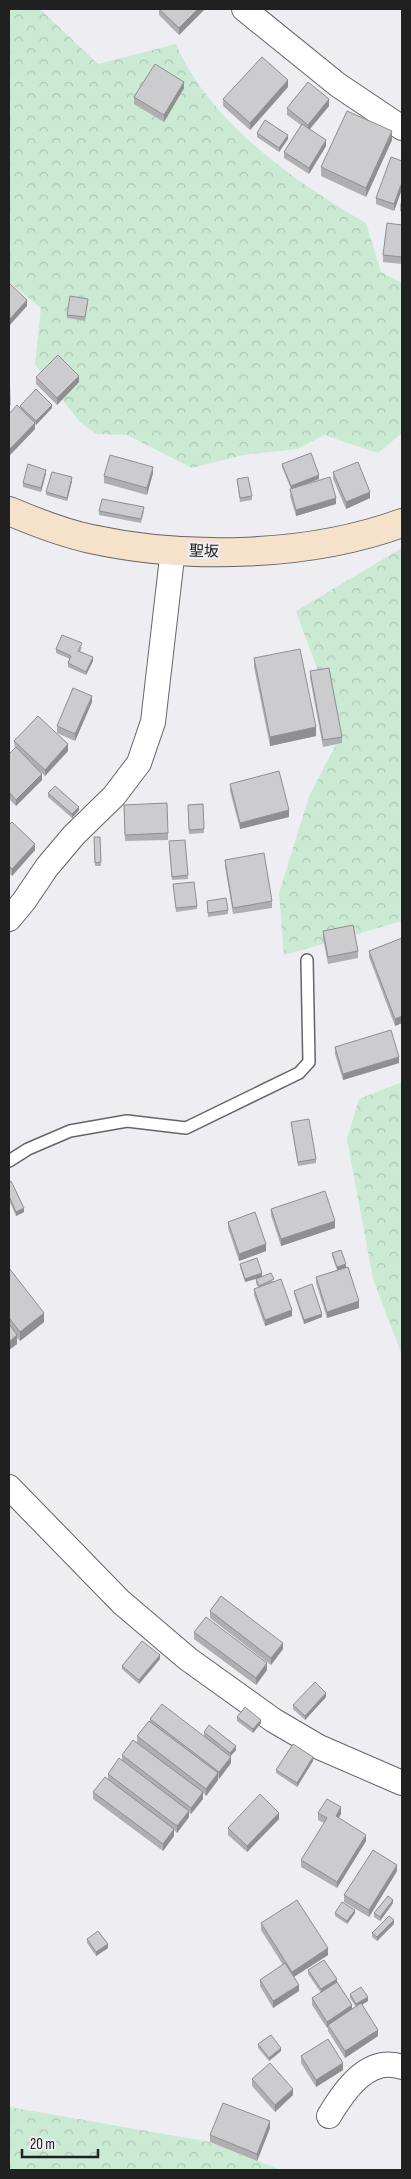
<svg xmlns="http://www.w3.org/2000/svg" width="411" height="2179" font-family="'Sofia Sans Condensed','Noto Sans JP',sans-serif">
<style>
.forest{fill:url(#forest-crowns)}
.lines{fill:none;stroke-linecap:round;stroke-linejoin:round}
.lane-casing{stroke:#656467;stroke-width:14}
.street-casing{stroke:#656467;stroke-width:26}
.secondary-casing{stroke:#656467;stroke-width:30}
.lane{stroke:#fff;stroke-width:11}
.street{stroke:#fff;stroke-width:24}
.secondary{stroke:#f6e2ca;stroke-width:28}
.wall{fill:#afafb1}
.shaded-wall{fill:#8f8e90}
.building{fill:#cccbce;stroke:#8f8e90}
.labels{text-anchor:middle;stroke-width:4.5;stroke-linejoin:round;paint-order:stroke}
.street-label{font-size:15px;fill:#202021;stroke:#eeedf1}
</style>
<defs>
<pattern id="forest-crowns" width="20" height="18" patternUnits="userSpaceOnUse" patternTransform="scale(1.25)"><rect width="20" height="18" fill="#caead4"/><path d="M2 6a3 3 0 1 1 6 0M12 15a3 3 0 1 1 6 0" fill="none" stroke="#adc8b6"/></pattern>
</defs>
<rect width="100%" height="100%" fill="#eeedf1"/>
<g class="forest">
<path d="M9,9H40L98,64L176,44C209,122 295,182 366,223L381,272L402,283V433L378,453L324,435L298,449L243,455L192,468L127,435L96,434L80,422L35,364L41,308L9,282Z"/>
<polygon points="402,548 402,921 284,955 279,893 309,797 341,734 296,611"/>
<polygon points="402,1082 402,1355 373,1279 347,1139 359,1099"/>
<polygon points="9,2107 210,2142 281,2170 9,2170"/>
</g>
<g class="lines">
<g class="lane-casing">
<polyline id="lane" points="9,1161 28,1149 70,1131 127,1121 186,1128 299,1073 309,1062 307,960"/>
</g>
<g class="street-casing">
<g id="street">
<polyline points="244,9 338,85 402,128"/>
<polyline points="9,919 24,901 47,867 74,835 114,796 139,763 153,722 173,549"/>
<polyline points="9,1487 121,1602 188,1659 273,1720 319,1747 402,1783"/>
<path d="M329,2116C344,2091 368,2055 402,2067"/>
</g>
</g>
<g class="secondary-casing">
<path id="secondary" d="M9,511C35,522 63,533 91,539C188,560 309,557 402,523"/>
</g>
<use href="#lane" class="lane"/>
<use href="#street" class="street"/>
<use href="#secondary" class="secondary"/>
</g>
<g class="wall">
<polygon points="159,9 205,9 179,35 159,15"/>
<polygon points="288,87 250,130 223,106 223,99"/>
<polygon points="184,88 164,122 134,104 134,97"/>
<polygon points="329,106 310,129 326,146 309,174 284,158 284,152 301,125 287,115 287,108"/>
<polygon points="257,133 288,139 279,152 257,137"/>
<polygon points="392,140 366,197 321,176 321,167"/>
<polygon points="402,161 402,189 394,211 376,204 376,198"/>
<polygon points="402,199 402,212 400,211 400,205"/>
<polygon points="402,225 402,264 383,262 383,255"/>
<polygon points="88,302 85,321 67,318 67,315"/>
<polygon points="9,363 10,412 9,412"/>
<polygon points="36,377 79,382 57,405 36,384"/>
<polygon points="20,406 52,408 36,425 35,424 35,429 10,455 9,454 9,414 20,408"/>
<polygon points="282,464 319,479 298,487 336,504 296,516 290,496 291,489 282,467"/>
<polygon points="333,472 370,498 346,509 333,479"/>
<polygon points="46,473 41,492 23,487 23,483"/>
<polygon points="153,473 147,495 104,483 104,476"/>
<polygon points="237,479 252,496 252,500 240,502"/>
<polygon points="72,481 67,501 46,495 46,492"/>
<polygon points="99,511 144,511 141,523 99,515"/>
<polygon points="82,647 80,652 93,661 86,675 68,667 68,663 70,659 56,653 56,649"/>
<polygon points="254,658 316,736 270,746 254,667"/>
<polygon points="310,671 342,737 342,743 323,747 310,678"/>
<polygon points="92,702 75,741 57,733 57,726"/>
<polygon points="14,741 68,751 45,776 41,772 42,780 16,806 9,799 9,754 15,748"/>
<polygon points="230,784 289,817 240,829 230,791"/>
<polygon points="48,793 79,810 72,818 48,797"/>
<polygon points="203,804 204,833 189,834 188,805"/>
<polygon points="124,805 168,833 168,840 125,841"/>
<polygon points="9,825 35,850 12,876 9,873"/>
<polygon points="94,837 100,837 101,866 95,866"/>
<polygon points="169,845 188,875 188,879 172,880"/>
<polygon points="225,860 272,901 272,908 233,914 225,867"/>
<polygon points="173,884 197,906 197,909 176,912"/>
<polygon points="207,901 228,910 228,914 208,917"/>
<polygon points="323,931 358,951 358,958 328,964 323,938"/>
<polygon points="402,938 402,1023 395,1026 369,957 369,951"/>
<polygon points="335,1047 399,1063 343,1080 335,1054"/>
<polygon points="291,1122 316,1159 316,1163 298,1166"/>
<polygon points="9,1182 24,1212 16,1216 9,1200"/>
<polygon points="271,1209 335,1228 281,1246 271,1215"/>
<polygon points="228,1222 266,1251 239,1261 228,1228"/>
<polygon points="332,1253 346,1267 359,1308 327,1318 316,1283 316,1277 337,1270 332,1256"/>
<polygon points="240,1264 262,1277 245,1282 240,1267"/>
<polygon points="9,1268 44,1322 20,1341 17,1338 17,1344 9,1350"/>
<polygon points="256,1279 274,1281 292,1316 265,1326 254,1295 254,1289 258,1287 256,1283"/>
<polygon points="294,1291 322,1317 304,1324 294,1294"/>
<polygon points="210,1611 283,1649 271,1665 210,1618"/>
<polygon points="194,1632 267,1670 256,1685 194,1639"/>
<polygon points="160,1659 139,1684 122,1669 122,1666"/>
<polygon points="326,1697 305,1720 293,1709 293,1705"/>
<polygon points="237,1717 261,1723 253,1733 237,1721"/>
<polygon points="150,1719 204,1736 204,1732 236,1750 230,1756 231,1763 219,1779 218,1777 218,1780 206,1796 203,1793 203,1799 191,1814 189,1812 189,1817 177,1833 174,1830 174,1836 163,1851 93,1799 93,1792 108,1779 108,1774 122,1760 122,1755 137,1742 137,1736 150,1722"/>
<polygon points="313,1761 297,1787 276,1773 276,1770"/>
<polygon points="318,1813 341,1814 338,1818 366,1841 337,1888 301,1867 301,1860 324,1823 318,1820"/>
<polygon points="279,1819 247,1852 228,1835 228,1828"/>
<polygon points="397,1871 369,1917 344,1902 344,1895"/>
<polygon points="393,1903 380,1921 374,1917 374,1913"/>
<polygon points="335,1913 355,1913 347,1924 335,1916"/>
<polygon points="261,1923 328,1955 294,1977 299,1991 273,2008 260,1986 260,1980 283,1965 261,1930"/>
<polygon points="394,1924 377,1941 372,1937 372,1933"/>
<polygon points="87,1939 108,1948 96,1956 87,1943"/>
<polygon points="308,1970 337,1982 352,2009 356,2007 350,1998 350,1994 368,2001 362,2005 378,2036 345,2058 328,2031 328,2027 327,2028 312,2005 312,1998 321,1993 308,1974"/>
<polygon points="258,2044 281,2051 269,2061 258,2048"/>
<polygon points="301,2056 343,2070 316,2087 301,2063"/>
<polygon points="252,2079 293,2095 275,2112 252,2086"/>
<polygon points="270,2128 257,2161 210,2142 210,2135"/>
</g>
<g class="shaded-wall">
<polygon points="198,9 205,9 179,35 179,28"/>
<polygon points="288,80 288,87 250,130 250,123"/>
<polygon points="184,82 184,88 164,122 164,115"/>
<polygon points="329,99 329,106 308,131 308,125"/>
<polygon points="392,131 392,140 366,197 366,188"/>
<polygon points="288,135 288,139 279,152 279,148"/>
<polygon points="326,140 326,146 309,174 309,168"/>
<polygon points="402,182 402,189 394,211 394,204"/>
<polygon points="27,300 27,306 9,326 9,320"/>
<polygon points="79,376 79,382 57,405 57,398"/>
<polygon points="52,405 52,408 36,425 36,421"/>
<polygon points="35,423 35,429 10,455 10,449"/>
<polygon points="153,467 153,473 147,495 147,488"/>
<polygon points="46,470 46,473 41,492 41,488"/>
<polygon points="319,475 319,479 291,489 291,486"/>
<polygon points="72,477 72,481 67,501 67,498"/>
<polygon points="370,492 370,498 346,509 346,502"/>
<polygon points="336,498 336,504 296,516 296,510"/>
<polygon points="93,657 93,661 86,675 86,672"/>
<polygon points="92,696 92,702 75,741 75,734"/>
<polygon points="316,727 316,736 270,746 270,737"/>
<polygon points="68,744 68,751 45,776 45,770"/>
<polygon points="42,774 42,780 16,806 16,800"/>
<polygon points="79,807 79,810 72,818 72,814"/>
<polygon points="289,810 289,817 240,829 240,823"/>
<polygon points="35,844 35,850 12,876 12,869"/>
<polygon points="402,1016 402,1023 395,1026 395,1019"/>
<polygon points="399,1057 399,1063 343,1080 343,1074"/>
<polygon points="24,1208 24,1212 16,1216 16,1212"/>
<polygon points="335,1221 335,1228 281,1246 281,1239"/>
<polygon points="266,1244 266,1251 239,1261 239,1254"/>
<polygon points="346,1264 346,1268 337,1271 337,1267"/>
<polygon points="262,1273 262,1277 245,1282 245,1279"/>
<polygon points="359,1301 359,1308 327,1318 327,1312"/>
<polygon points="292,1310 292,1316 265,1326 265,1320"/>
<polygon points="44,1313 44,1322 20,1341 20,1332"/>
<polygon points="322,1314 322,1317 304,1324 304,1320"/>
<polygon points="17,1335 17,1344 9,1350 9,1342"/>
<polygon points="283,1643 283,1649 271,1665 271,1658"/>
<polygon points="160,1655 160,1659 139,1684 139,1680"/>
<polygon points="267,1663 267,1670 256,1685 256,1678"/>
<polygon points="326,1693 326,1697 305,1720 305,1716"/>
<polygon points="261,1720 261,1723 253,1733 253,1729"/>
<polygon points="236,1746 236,1750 230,1757 230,1753"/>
<polygon points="231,1757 231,1763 219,1779 219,1772"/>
<polygon points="313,1757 313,1761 297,1787 297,1783"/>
<polygon points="218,1773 218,1780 206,1796 206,1789"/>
<polygon points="203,1792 203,1799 191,1814 191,1808"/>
<polygon points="341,1807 341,1814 336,1823 336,1816"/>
<polygon points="189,1811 189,1817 177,1833 177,1826"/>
<polygon points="279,1813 279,1819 247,1852 247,1846"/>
<polygon points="174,1829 174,1836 163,1851 163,1844"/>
<polygon points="366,1835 366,1841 337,1888 337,1882"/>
<polygon points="397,1865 397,1871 369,1917 369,1910"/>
<polygon points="393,1900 393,1903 380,1921 380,1917"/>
<polygon points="355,1910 355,1913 347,1924 347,1921"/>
<polygon points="394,1920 394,1924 377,1941 377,1937"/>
<polygon points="108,1944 108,1948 96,1956 96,1952"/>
<polygon points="328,1948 328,1955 292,1978 292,1972"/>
<polygon points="337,1979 337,1983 321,1993 321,1989"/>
<polygon points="299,1985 299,1991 273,2008 273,2001"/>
<polygon points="368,1997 368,2001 356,2008 356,2004"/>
<polygon points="352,2005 352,2012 328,2025 328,2027 327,2028 327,2022"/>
<polygon points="378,2030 378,2036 345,2058 345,2051"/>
<polygon points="281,2048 281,2051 269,2061 269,2058"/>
<polygon points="343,2063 343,2070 316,2087 316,2080"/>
<polygon points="293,2089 293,2095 275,2112 275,2105"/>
<polygon points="270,2121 270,2128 257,2161 257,2154"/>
</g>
<g class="building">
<polygon points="159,9 198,9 179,28"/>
<polygon points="262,57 288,80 250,123 223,99"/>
<polygon points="155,64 184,82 164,115 134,97"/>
<polygon points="308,82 329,99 308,125 287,108"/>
<polygon points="347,111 392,131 366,188 321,167"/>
<polygon points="265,120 288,135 279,148 257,133"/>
<polygon points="302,124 326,140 309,168 284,152"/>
<polygon points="391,157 402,161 402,182 394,204 376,198"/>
<polygon points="387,223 402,225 402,257 383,255"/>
<polygon points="9,283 27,300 9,320"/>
<polygon points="70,296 88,299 85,317 67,315"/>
<polygon points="58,355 79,376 57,398 36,377"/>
<polygon points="9,363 10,405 9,405"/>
<polygon points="36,389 52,405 36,421 20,406"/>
<polygon points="17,405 35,423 10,449 9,447 9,414"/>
<polygon points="311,453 319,475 291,486 282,464"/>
<polygon points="110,455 153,467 147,488 104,476"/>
<polygon points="358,462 370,492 346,502 333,472"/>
<polygon points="28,464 46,470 41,488 23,483"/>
<polygon points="52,472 72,477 67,498 46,492"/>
<polygon points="248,477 252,496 240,498 237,479"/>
<polygon points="330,477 336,498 296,510 290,489"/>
<polygon points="102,499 144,507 141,519 99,511"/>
<polygon points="62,635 82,643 78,651 93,657 86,672 68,663 71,656 56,649"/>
<polygon points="300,649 316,727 270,737 254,658"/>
<polygon points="329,668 342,737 323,740 310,671"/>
<polygon points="73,688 92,696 75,734 57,726"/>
<polygon points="38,716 68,744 45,770 14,741"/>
<polygon points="16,747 42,774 16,800 9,792 9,754"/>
<polygon points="279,771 289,810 240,823 230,784"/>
<polygon points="55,786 79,807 72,814 48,793"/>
<polygon points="167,803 168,833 125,835 124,805"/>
<polygon points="203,804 204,829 189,830 188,805"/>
<polygon points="12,822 35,844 12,869 9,866 9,825"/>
<polygon points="94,837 100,837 101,862 95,863"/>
<polygon points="185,840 188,875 172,877 169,841"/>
<polygon points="264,853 272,901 233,908 225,860"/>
<polygon points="194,882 197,906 176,908 173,884"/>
<polygon points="226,898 228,910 208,913 207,901"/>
<polygon points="353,925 358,951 328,957 323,931"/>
<polygon points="402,938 402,1016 395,1019 369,951"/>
<polygon points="391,1030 399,1057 343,1074 335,1047"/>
<polygon points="309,1119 316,1159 298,1162 291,1122"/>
<polygon points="11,1181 24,1208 16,1212 9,1196 9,1182"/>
<polygon points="325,1191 335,1221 281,1239 271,1209"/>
<polygon points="255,1212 266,1244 239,1254 228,1222"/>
<polygon points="341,1250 346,1264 337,1267 332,1253"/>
<polygon points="257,1258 262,1273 245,1279 240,1264"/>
<polygon points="348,1267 359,1301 327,1312 316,1277"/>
<polygon points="9,1268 44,1313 20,1332 9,1318"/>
<polygon points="271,1273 274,1279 259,1286 256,1279"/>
<polygon points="281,1279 292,1310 265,1320 254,1289"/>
<polygon points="312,1284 322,1314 304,1320 294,1291"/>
<polygon points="9,1324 17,1335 9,1342"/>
<polygon points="221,1596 283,1643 271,1658 210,1611"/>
<polygon points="206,1617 267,1663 256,1678 194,1632"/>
<polygon points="142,1641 160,1655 139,1680 122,1666"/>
<polygon points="315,1682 326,1693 305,1716 293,1705"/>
<polygon points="162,1704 231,1757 219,1772 150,1719"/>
<polygon points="245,1707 261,1720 253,1729 237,1717"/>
<polygon points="149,1721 218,1773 206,1789 137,1736"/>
<polygon points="209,1725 236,1746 230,1753 204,1732"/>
<polygon points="133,1740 203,1792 191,1808 122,1755"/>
<polygon points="293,1744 313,1757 297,1783 276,1770"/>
<polygon points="119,1758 189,1811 177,1826 108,1774"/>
<polygon points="105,1777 174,1829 163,1844 93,1792"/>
<polygon points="260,1794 279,1813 247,1846 228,1828"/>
<polygon points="327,1799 341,1807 336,1816 366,1835 337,1882 301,1860 327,1818 318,1813"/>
<polygon points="373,1850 397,1865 369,1910 344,1895"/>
<polygon points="388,1896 393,1900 380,1917 374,1913"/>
<polygon points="297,1900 328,1948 292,1972 261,1923"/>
<polygon points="342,1902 355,1910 347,1921 335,1913"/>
<polygon points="389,1916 394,1920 377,1937 372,1933"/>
<polygon points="98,1931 108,1944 96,1952 87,1939"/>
<polygon points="324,1960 337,1979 321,1989 308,1970"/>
<polygon points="285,1963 299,1985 273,2001 260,1980"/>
<polygon points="337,1982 352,2005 327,2022 312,1998"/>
<polygon points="361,1987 368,1997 356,2004 350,1994"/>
<polygon points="361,2003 378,2030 345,2051 328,2025"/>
<polygon points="271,2035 281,2048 269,2058 258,2044"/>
<polygon points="328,2039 343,2063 316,2080 301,2056"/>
<polygon points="270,2063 293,2089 275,2105 252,2079"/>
<polygon points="223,2103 270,2121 257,2154 210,2135"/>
</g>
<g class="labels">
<g class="street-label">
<text transform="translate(204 551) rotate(2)" y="5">聖坂</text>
</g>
</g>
<rect width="411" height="2179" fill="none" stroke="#202021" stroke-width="20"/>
<path d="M22 2149v8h76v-8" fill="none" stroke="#202021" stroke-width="2.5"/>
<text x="30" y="2149" font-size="15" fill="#202021" stroke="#eeedf1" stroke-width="4" paint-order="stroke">20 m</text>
</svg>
